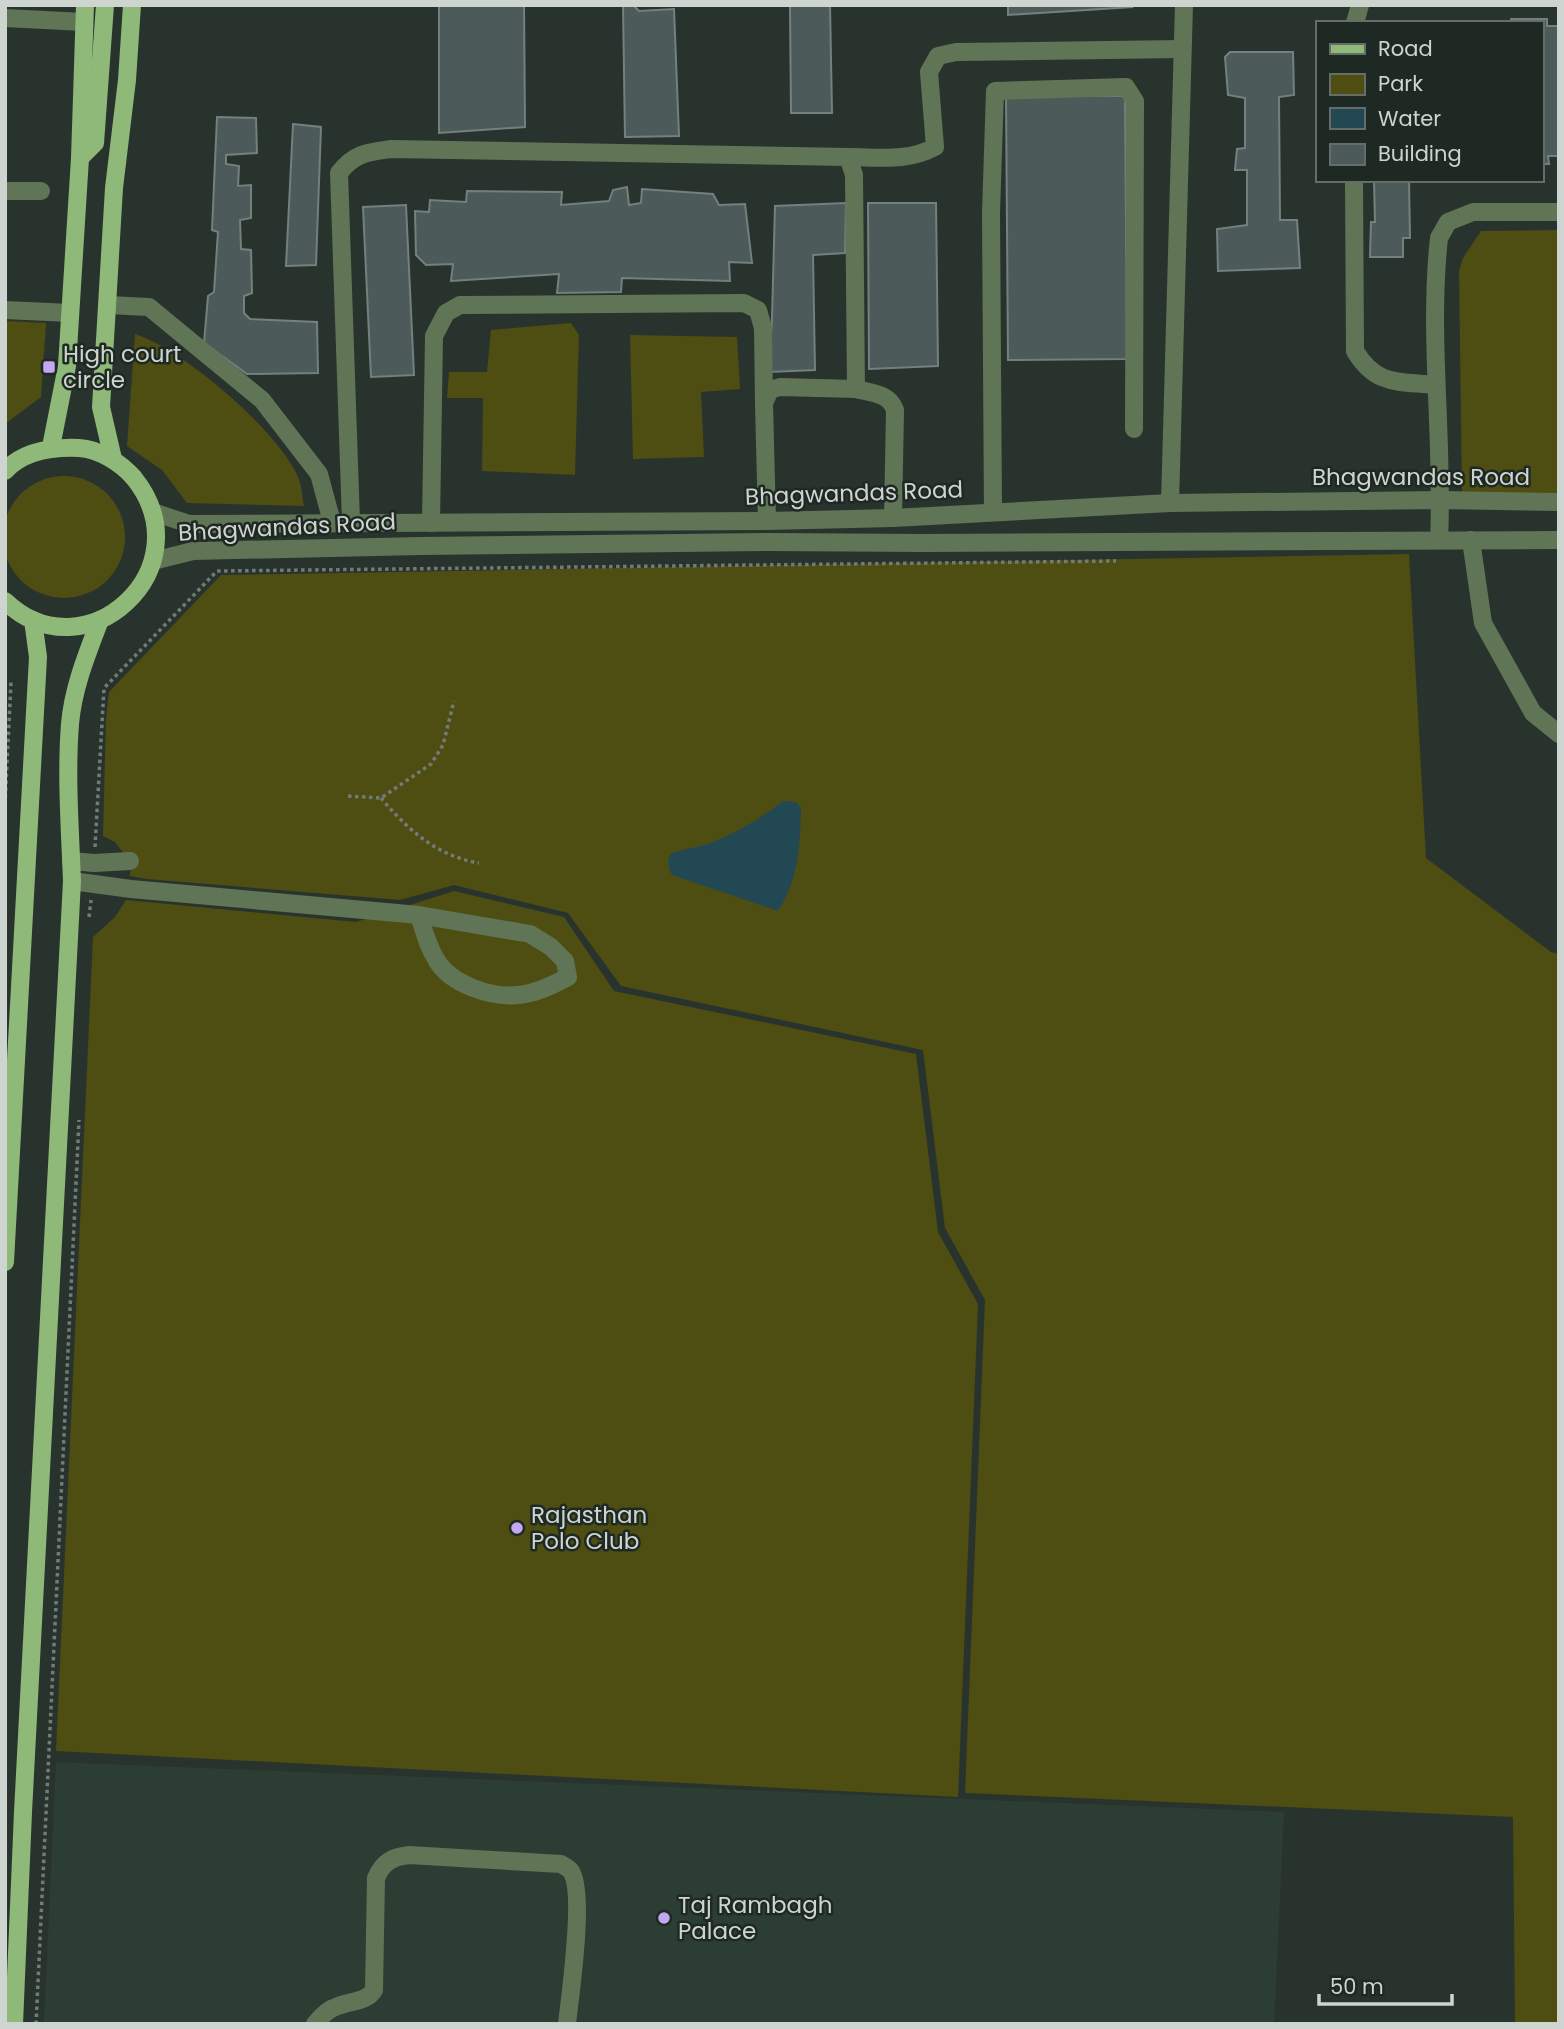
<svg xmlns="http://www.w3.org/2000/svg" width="1564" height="2029" font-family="Poppins,sans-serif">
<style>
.built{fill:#2c3d34}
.green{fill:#4e4d12}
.water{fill:#224953}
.building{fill:#4c5a59;stroke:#72807f;stroke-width:2}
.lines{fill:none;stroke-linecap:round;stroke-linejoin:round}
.path{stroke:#737b77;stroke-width:3.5;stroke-dasharray:3.5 3.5;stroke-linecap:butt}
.minor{stroke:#607556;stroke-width:18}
.major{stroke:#8eb978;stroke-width:18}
.poi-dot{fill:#c2a8f3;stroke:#1f2924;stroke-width:2.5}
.labels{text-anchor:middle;stroke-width:5;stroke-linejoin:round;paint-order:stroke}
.poi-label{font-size:23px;fill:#ced4d0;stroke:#1f2924;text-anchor:start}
.street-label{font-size:23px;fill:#ced4d0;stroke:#1f2924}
</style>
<rect width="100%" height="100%" fill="#29332e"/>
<polygon class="built" points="56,1762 1284,1812 1274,2024 44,2024"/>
<g class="green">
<polygon points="1559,230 1559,493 1462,495 1459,271 1463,258 1481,231"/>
<polygon points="5,321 46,323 41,397 5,424"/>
<polygon points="571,323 579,335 575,475 482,471 483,398 447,398 449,372 487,372 491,330"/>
<path d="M135,334C183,349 280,432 299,479C302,487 302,498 304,506L187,503L162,470L127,446Z"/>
<polygon points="630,335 737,337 740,389 701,392 704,457 633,459"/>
<circle cx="64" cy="537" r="61"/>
<polygon points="1409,554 1426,858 1551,952 1559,954 1559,2024 1515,2024 1513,1817 965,1793 985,1300 945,1228 923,1050 621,986 568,913 454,885 400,900 147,879 130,876 131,863 115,842 103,836 106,720 109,692 221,575"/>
<polygon points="454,891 564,917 614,991 916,1054 938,1232 978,1304 958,1797 56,1751 93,937 115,917 126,900 356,922"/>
</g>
<path class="water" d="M783,801L796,802L801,808C800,845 799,879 778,911L672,875C669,868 666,861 671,854C674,851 700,847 707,844C731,836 764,817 783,801Z"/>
<g class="building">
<polygon points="439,5 524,5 525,127 439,133"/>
<polygon points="623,5 633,5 639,11 674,9 679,136 625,137"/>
<polygon points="790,5 830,5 832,113 791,113"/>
<polygon points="1008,5 1131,5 1132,7 1008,15"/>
<polygon points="1511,19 1547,19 1547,26 1559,26 1559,156 1548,156 1549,164 1541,164 1541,23 1511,23"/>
<polygon points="1230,52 1293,52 1294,95 1279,97 1280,220 1297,220 1300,268 1218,271 1217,229 1247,225 1247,170 1235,170 1237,149 1245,148 1245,98 1228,95 1225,57"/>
<polygon points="1006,96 1125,96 1127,359 1008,360"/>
<polygon points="217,117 256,118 257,153 226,155 226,164 239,166 238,186 251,185 251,218 240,220 241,249 251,250 252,293 244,296 244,313 250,319 317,322 318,373 247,374 204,343 208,296 214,292 218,232 212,230"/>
<polygon points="293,124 321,127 316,265 286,266"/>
<polygon points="1374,180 1409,180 1410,238 1403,238 1403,257 1370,257 1371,222 1375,222"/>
<polygon points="627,187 629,205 641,203 642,189 713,194 719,205 745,204 752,263 729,262 730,281 622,278 621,292 557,293 559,274 451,281 453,264 426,265 416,255 415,211 429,212 430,200 466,202 467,191 562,192 561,205 609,201 613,190"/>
<polygon points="846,203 845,253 813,255 815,370 769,372 772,318 775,206"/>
<polygon points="868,203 936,203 938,366 869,369"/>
<polygon points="406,205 414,375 371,377 363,207"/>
</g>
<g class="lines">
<g class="path">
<polyline points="348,796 381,798 431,764 443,745 454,701"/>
<path d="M381,798C408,830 437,856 479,863"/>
<polyline points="5,805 11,682"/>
<polyline points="95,847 104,688 217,571 1116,561"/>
<polyline points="89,917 91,900"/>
<polyline points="36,2024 79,1120"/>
</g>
<g class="minor">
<polyline points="5,18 84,22"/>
<polyline points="1355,23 1360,5"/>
<path d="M848,157C878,157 908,162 935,147L929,72L938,56L956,52L1182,49"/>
<path d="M1354,180L1355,351C1376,386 1398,381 1435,385"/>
<polyline points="5,191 41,191"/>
<polyline points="108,305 149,307 262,400 319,474 332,522"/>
<polyline points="5,310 70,313"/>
<polyline points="1170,503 1184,5"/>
<polyline points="153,512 189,524 767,521 893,518 1170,503 1441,500 1559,502"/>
<polyline points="993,512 991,213 995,91 1126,87 1135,101 1134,429"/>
<polyline points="767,521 764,403 770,390 780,387 856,389"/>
<path d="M351,522L339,173C354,153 368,152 391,149L848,157L854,175L856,389C871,393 889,393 895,410L893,518"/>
<polyline points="431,523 434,336 446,313 460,305 744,303 758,310 763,328 764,403"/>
<path d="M1439,540C1444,440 1428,338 1439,238L1448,222L1473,212H1559"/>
<polyline points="1471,540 1483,623 1533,713 1559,734"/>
<polyline points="153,561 193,551 420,546 767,542 923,543 1559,540"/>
<polyline points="71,861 94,863 130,861"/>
<path d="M72,881L131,889L419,915L530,934L551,947L565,961L568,977C553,985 535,994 518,995C491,998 451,984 437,961C428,947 424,931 419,915"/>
<path d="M315,2024C321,2016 328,2009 338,2006C350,2001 367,2002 374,1990L376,1878C383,1862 392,1857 409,1855L561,1864C564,1866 567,1867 570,1870C586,1888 570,1996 567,2024"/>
</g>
<g class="major">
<polyline points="80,158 95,143 105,5"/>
<polyline points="51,447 67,366 80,158 85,5"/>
<polyline points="113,459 101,407 114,188 127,80 132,5"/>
<path d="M5,471C24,450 53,447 79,448C99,449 121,463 134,478C206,568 85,678 5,601"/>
<polyline points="5,1262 38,657 33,620"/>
<path d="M14,2024L23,1812L72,881C70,829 66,776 70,724C73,688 87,654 100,620"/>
</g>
</g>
<g class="poi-dot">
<rect x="42" y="360" width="14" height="14" rx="3.5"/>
<circle cx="517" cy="1528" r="7"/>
<circle cx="664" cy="1918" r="7"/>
</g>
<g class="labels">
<g class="poi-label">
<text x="63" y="362">High court<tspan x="63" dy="26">circle</tspan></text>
<text x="531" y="1523">Rajasthan<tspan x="531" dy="26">Polo Club</tspan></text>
<text x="678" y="1913">Taj Rambagh<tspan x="678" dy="26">Palace</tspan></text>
</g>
<g class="street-label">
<text x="1421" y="485">Bhagwandas Road</text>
<text transform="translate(854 493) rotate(-2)" y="8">Bhagwandas Road</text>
<text transform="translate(287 527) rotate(-3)" y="8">Bhagwandas Road</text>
</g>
</g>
<rect width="1564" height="2029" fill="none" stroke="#ced4d0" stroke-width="14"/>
<rect x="1316" y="21" width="228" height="161" fill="#1f2924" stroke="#656d69" stroke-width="2"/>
<rect x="1330" y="44" width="35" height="10" fill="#8eb978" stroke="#656d69" stroke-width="2"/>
<text x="1378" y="56" font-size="21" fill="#ced4d0">Road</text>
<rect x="1330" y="74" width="35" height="21" fill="#4e4d12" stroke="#656d69" stroke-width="2"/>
<text x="1378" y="91" font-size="21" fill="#ced4d0">Park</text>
<rect x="1330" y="108" width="35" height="21" fill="#224953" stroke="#656d69" stroke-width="2"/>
<text x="1378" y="126" font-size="21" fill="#ced4d0">Water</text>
<rect x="1330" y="144" width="35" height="21" fill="#4c5a59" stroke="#656d69" stroke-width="2"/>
<text x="1378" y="161" font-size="21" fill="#ced4d0">Building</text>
<path d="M1319 1994v10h133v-10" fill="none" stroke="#ced4d0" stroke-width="3.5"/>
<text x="1330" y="1994" font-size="21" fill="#ced4d0" stroke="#1f2924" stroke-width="5" paint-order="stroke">50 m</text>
</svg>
